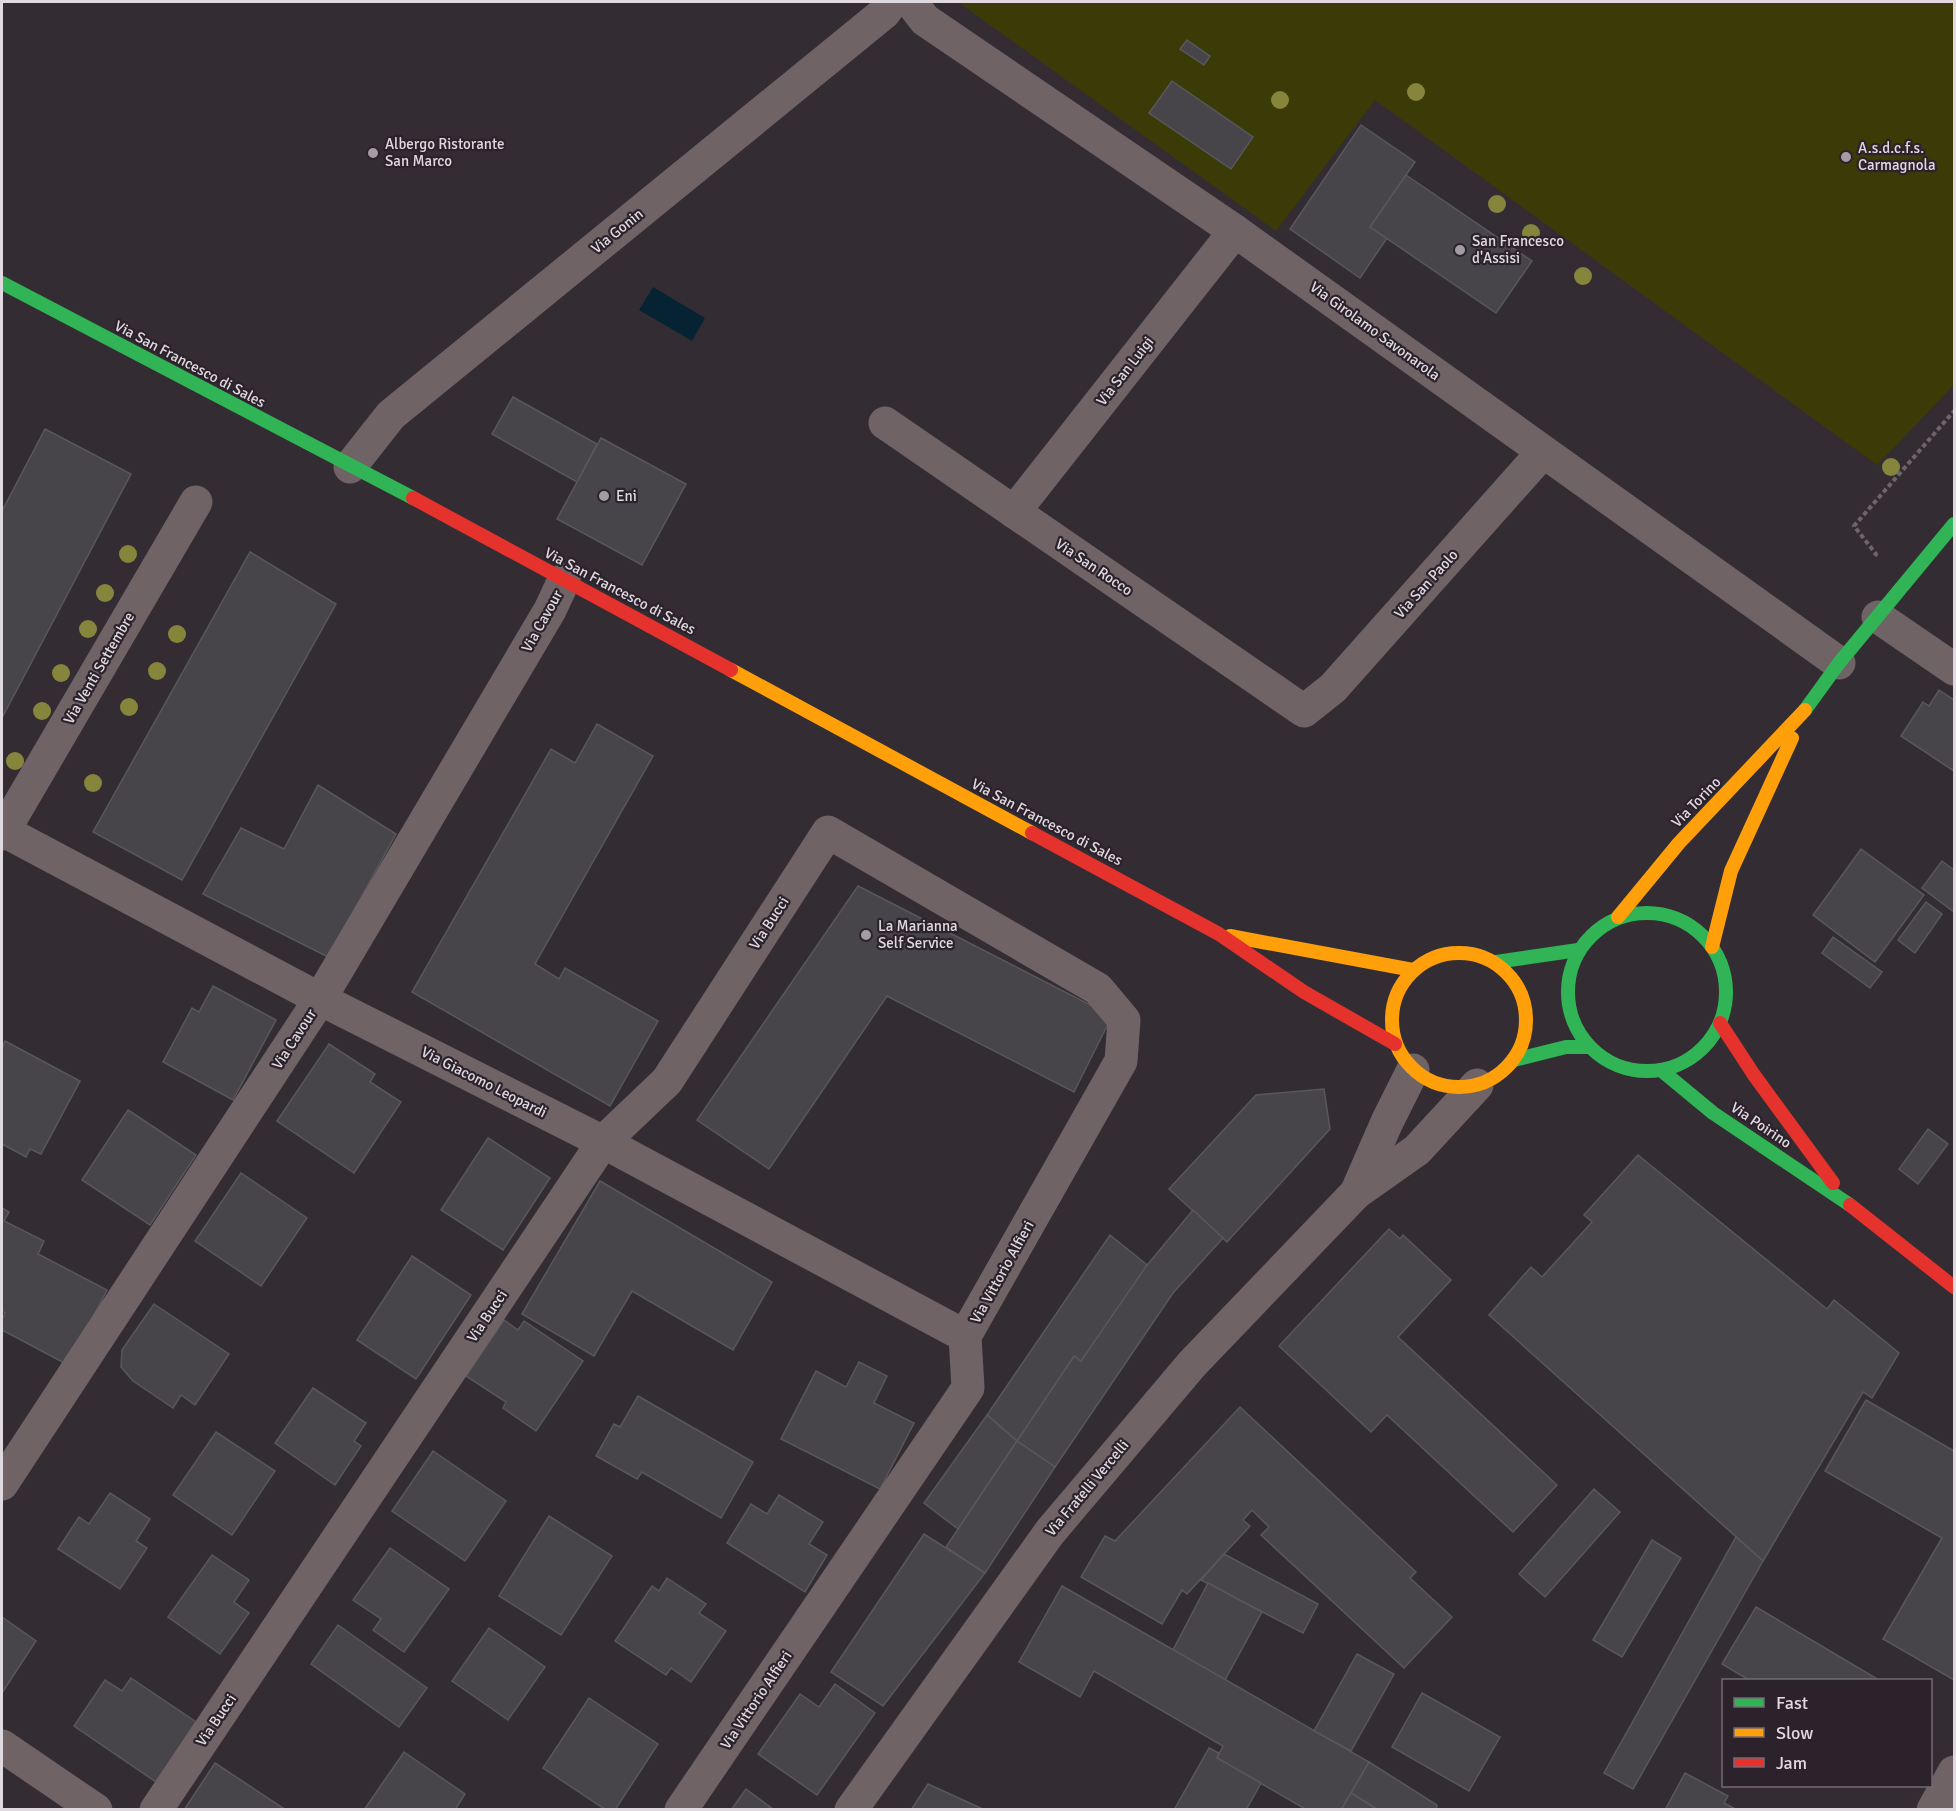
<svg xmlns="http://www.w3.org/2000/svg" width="1956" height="1811" font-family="Signika,sans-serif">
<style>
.green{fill:#3b3b07}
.water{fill:#052333}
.building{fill:#48454a;stroke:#59575c;stroke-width:1.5}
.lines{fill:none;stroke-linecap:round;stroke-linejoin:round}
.path{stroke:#6e6569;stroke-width:4;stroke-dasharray:4.5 3;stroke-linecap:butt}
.street{stroke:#6f6366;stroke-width:33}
.fast{stroke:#30b455;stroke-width:14}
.slow{stroke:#ff9f0a;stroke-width:14}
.jam{stroke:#e5322d;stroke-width:14}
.tree{fill:#86853c}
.poi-dot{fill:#a39da3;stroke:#2b222b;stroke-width:2}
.labels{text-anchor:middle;stroke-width:4.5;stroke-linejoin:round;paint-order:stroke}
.poi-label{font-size:15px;fill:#e0d9df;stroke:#2b222b;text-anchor:start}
.street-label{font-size:15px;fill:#e0d9df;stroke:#2b222b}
</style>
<rect width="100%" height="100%" fill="#332d33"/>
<polygon class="green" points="958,2 1954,2 1954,385 1877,465 1375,100 1276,231"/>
<polygon class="water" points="653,287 705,318 692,341 639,310"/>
<g class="building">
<polygon points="1187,40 1210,56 1204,65 1180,49"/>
<polygon points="1172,81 1253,137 1231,169 1149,113"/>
<polygon points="1361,125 1415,162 1370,227 1387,238 1360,278 1290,229"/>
<polygon points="1406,175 1532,261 1496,313 1370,227"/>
<polygon points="513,397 597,444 577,482 492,434"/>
<polygon points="45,429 131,474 2,718 2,511"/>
<polygon points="601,438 686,484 642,565 557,519"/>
<polygon points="250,552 336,604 182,880 93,832"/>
<polygon points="1939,690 1954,700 1954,771 1901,736 1923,702 1929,706"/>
<polygon points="597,724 653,756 535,964 559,979 565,968 658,1021 610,1106 412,992 551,749 575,763"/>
<polygon points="318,785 396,834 328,957 203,894 241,828 284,849"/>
<polygon points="1861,849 1924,895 1875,962 1813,915"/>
<polygon points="1942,861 1954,870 1954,912 1922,888"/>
<polygon points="858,886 1112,1016 1074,1092 887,996 769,1169 697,1120"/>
<polygon points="1926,902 1942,914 1915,953 1898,940"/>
<polygon points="1833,937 1882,972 1870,988 1822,953"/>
<polygon points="213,986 276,1020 233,1100 163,1062 192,1008 199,1012"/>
<polygon points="5,1041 80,1081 41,1154 30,1149 26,1157 2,1144 2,1049"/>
<polygon points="329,1044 375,1074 370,1082 401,1102 354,1173 277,1121"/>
<polygon points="1324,1089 1330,1129 1227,1242 1169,1189 1256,1095"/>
<polygon points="128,1110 196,1155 150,1225 82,1180"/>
<polygon points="1928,1129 1948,1144 1918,1184 1899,1169"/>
<polygon points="488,1138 550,1178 503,1250 441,1210"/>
<polygon points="1638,1155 1827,1309 1834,1300 1899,1353 1872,1398 1863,1392 1763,1561 1489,1315 1531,1267 1542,1277 1592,1222 1584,1215"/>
<polygon points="241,1173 307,1218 261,1286 195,1241"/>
<polygon points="600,1181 772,1282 733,1350 632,1291 594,1356 522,1314"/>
<polygon points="2,1208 9,1212 4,1221 44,1241 38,1254 107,1290 68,1365 2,1330 2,1320 5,1313 2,1311"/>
<polygon points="1193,1210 1223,1238 1173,1293 1055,1467 1017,1441 1074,1356 1081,1361 1143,1270"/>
<polygon points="1389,1229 1400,1239 1403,1235 1451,1280 1398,1337 1557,1485 1513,1532 1387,1415 1371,1432 1279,1346"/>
<polygon points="1110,1235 1147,1265 1081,1361 1074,1356 1017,1441 987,1415"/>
<polygon points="412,1256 471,1295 416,1379 357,1340"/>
<polygon points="154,1304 229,1354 195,1405 181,1395 173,1408 133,1381 121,1367 122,1350"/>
<polygon points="504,1320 518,1330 524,1321 583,1361 536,1431 503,1408 506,1402 466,1376"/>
<polygon points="859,1362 887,1376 874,1403 914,1423 880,1489 781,1439 816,1371 846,1387"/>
<polygon points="313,1388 366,1423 354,1441 361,1446 335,1485 275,1443"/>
<polygon points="638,1396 753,1462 721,1518 642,1472 637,1479 596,1456 614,1424 620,1427"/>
<polygon points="1866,1400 1954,1451 1954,1680 1883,1639 1942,1538 1825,1471"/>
<polygon points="1240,1407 1416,1572 1410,1578 1452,1617 1404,1668 1261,1535 1269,1527 1252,1510 1243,1520 1250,1526 1187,1594 1182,1590 1162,1624 1081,1577 1105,1536 1115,1541"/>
<polygon points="987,1415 1017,1441 958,1529 924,1503"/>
<polygon points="216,1432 275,1471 232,1535 173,1495"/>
<polygon points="1017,1441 1055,1467 985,1573 946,1547"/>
<polygon points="433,1451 506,1501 465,1561 392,1511"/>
<polygon points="1594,1489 1620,1512 1545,1597 1519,1574"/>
<polygon points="110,1493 150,1519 136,1541 147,1548 120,1589 58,1549 79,1517 89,1524"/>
<polygon points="779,1495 823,1522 809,1544 827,1555 805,1592 727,1543 751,1504 767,1514"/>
<polygon points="549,1516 612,1556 561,1635 499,1596"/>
<polygon points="924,1534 985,1573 883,1706 831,1672"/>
<polygon points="1736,1537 1763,1561 1633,1789 1604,1773"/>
<polygon points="1652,1540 1681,1558 1622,1657 1593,1640"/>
<polygon points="390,1548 449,1589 404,1652 373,1630 381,1619 353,1600"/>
<polygon points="1224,1554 1318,1604 1303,1633 1201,1580"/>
<polygon points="212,1555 249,1580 234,1602 249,1613 220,1654 168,1617"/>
<polygon points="667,1578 706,1604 699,1613 726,1631 691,1682 671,1668 666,1675 615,1641 652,1586 659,1591"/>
<polygon points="1208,1583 1262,1612 1225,1680 1173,1650"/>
<polygon points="1062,1586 1369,1762 1341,1810 1307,1810 1217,1758 1223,1746 1094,1671 1080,1697 1019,1662"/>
<polygon points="1756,1607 1879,1680 1749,1680 1722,1664"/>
<polygon points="2,1617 36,1641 2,1693"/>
<polygon points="338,1625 427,1688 399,1727 311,1664"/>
<polygon points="489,1628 545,1667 508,1720 452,1681"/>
<polygon points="1357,1654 1394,1674 1351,1751 1314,1731"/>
<polygon points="131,1678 196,1722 156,1782 74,1726 105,1680 122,1691"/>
<polygon points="835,1684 875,1713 817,1795 758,1754 800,1694 819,1707"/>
<polygon points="1422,1693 1500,1737 1469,1791 1392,1747"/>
<polygon points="589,1698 658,1744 615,1810 606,1810 543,1768"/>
<polygon points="1209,1748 1219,1753 1217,1758 1261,1783 1246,1810 1174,1810"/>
<polygon points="404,1752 465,1794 455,1810 364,1810"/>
<polygon points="1369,1762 1437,1805 1436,1810 1378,1810 1351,1793"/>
<polygon points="215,1763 286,1810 184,1810"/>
<polygon points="1685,1773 1728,1796 1724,1803 1737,1810 1665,1810"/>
<polygon points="928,1784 985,1810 911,1810"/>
<polygon points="746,1789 774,1810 731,1810"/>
<polygon points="1351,1793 1378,1810 1341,1810"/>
</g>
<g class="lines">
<polyline class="path" points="1875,556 1876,554 1854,526 1954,411"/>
<g class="street">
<polyline points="911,2 925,20 1235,231 1839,663"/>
<polyline points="885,423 1304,711 1333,688 1543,452"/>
<polyline points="350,467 391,415 884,13 892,2"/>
<polyline points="1014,512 1235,231"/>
<polyline points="1878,617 1954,669"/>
<polyline points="2,830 320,999 603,1142 965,1336"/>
<polyline points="2,834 196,502"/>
<polyline points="1356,1193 1387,1122 1413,1070"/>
<polyline points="2,1484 320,999 550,610 564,580"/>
<polyline points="2,1746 96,1810"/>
<polyline points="156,1810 603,1142 667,1081 828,832 1098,989 1124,1020 1121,1061 965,1336 968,1388 681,1810"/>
<polyline points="851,1810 1050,1532 1192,1364 1356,1193 1417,1150 1477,1085"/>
<polyline points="1933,1810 1954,1772"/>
</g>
<g class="fast">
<polyline points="2,283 413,498"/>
<polyline points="1805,710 1839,663 1954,524"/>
<circle cx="1647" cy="992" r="79"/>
<polyline points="1496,962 1578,950"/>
<polyline points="1514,1060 1566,1047 1589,1047"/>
<polyline points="1661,1070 1713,1113 1850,1205"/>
</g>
<g class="slow">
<polyline points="731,670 1032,833"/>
<polyline points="1618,917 1679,843 1805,710"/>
<polyline points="1230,936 1413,970"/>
<polyline points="1712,947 1731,871 1792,738"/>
<circle cx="1459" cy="1020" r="67"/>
</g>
<g class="jam">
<polyline points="413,498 731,670"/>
<polyline points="1032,833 1219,934 1304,992 1395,1044"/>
<polyline points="1720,1023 1754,1075 1833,1183"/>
<polyline points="1850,1205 1954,1287"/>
</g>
</g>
<g class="tree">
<circle cx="1416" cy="92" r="9"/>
<circle cx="1280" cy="100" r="9"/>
<circle cx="1497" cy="204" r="9"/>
<circle cx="1531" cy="233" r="9"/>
<circle cx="1583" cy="276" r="9"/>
<circle cx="1891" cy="467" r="9"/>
<circle cx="128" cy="554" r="9"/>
<circle cx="105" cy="593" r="9"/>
<circle cx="88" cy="629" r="9"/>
<circle cx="177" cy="634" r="9"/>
<circle cx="157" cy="671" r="9"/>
<circle cx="61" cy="673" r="9"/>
<circle cx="129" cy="707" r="9"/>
<circle cx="42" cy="711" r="9"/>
<circle cx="15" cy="761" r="9"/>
<circle cx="93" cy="783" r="9"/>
</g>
<g class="poi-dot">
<circle cx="373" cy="153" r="6"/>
<circle cx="1846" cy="157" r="6"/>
<circle cx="1460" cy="250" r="6"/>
<circle cx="604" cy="496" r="6"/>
<circle cx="866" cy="935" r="6"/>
</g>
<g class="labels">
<g class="poi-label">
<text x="385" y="149">Albergo Ristorante<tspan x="385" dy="17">San Marco</tspan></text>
<text x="1858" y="153">A.s.d.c.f.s.<tspan x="1858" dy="17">Carmagnola</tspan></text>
<text x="1472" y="246">San Francesco<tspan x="1472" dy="17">d'Assisi</tspan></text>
<text x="616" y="501">Eni</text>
<text x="878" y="931">La Marianna<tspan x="878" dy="17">Self Service</tspan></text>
</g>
<g class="street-label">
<text transform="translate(617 231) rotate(-39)" y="5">Via Gonin</text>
<text transform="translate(1375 331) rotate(36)" y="5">Via Girolamo Savonarola</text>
<text transform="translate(190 364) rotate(28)" y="5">Via San Francesco di Sales</text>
<text transform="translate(1125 371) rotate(-52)" y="5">Via San Luigi</text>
<text transform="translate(1094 567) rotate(34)" y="5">Via San Rocco</text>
<text transform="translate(1426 584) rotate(-48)" y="5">Via San Paolo</text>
<text transform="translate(620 591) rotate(28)" y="5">Via San Francesco di Sales</text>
<text transform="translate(542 621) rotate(-61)" y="5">Via Cavour</text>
<text transform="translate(99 668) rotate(-60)" y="5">Via Venti Settembre</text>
<text transform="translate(1696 802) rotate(-46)" y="5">Via Torino</text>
<text transform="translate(1047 822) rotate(28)" y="5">Via San Francesco di Sales</text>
<text transform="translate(769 923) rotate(-57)" y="5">Via Bucci</text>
<text transform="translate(294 1039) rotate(-57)" y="5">Via Cavour</text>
<text transform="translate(484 1082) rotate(27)" y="5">Via Giacomo Leopardi</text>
<text transform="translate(1761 1125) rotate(34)" y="5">Via Poirino</text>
<text transform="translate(1002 1272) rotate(-61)" y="5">Via Vittorio Alfieri</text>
<text transform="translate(487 1316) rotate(-56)" y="5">Via Bucci</text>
<text transform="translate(1087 1488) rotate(-50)" y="5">Via Fratelli Vercelli</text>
<text transform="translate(756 1700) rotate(-56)" y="5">Via Vittorio Alfieri</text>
<text transform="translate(216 1720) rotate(-56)" y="5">Via Bucci</text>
</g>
</g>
<rect width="1956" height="1811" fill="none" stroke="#e0d9df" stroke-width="6"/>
<rect x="1722" y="1679" width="210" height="108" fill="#2b222b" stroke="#736b73" stroke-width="1.5"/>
<rect x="1734" y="1698" width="30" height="9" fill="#30b455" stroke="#736b73" stroke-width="1.5"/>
<text x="1776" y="1709" font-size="18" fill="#e0d9df">Fast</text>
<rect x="1734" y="1728" width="30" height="9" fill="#ff9f0a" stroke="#736b73" stroke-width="1.5"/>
<text x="1776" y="1739" font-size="18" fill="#e0d9df">Slow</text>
<rect x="1734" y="1758" width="30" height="9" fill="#e5322d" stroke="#736b73" stroke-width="1.5"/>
<text x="1776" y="1769" font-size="18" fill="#e0d9df">Jam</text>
</svg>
